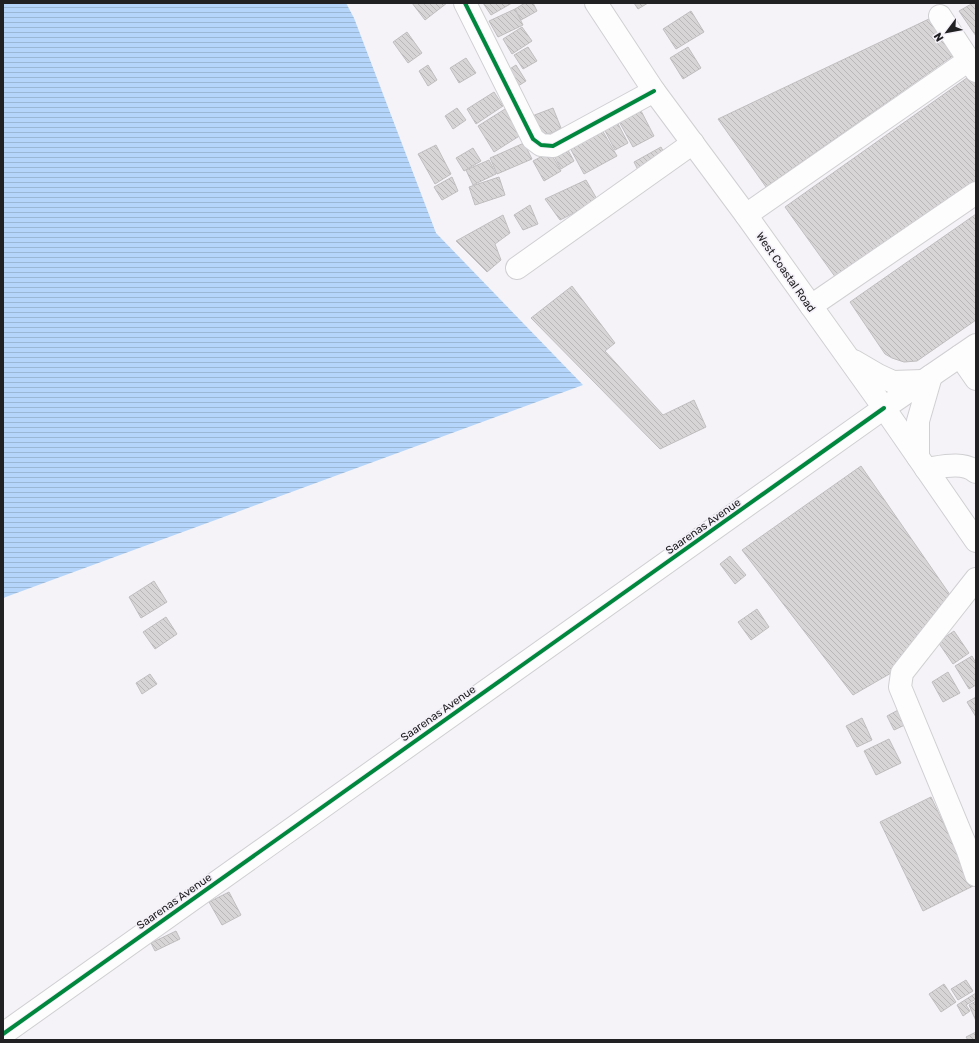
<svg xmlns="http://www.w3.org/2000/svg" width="979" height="1043" font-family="Rubik,sans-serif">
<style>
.water{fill:url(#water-rules)}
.building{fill:url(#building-back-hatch);stroke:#c0bebf}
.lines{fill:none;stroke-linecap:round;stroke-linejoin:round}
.minor-casing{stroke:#d0cfd2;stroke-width:24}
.major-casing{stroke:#d0cfd2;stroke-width:24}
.minor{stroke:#fefdfe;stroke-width:22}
.major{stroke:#fefdfe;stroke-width:22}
.cycleway-casing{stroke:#f5f1f9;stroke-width:6}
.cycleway{stroke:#00873e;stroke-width:4}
.labels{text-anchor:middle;stroke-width:3.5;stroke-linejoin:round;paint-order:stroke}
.street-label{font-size:11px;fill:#212022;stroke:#f5f1f9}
</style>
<defs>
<pattern id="water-rules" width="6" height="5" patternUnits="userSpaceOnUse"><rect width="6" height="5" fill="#b5d6fa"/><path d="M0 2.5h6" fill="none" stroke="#9bb7d6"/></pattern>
<pattern id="building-back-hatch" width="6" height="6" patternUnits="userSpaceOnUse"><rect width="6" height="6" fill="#d8d5d7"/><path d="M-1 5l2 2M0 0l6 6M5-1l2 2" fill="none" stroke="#b9b7b8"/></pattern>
</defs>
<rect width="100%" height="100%" fill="#f5f3f7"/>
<polygon class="water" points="3,3 346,3 354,18 436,233 583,385 3,598"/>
<g class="building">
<polygon points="412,3 447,3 425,20"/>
<polygon points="483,3 512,3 491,15"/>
<polygon points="525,3 533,3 537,11 521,20 515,9"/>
<polygon points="634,3 648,3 638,9"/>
<polygon points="973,3 976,3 976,36 959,11"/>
<polygon points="515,9 523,25 498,37 489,21"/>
<polygon points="691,11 704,32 676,49 663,29"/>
<polygon points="931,18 954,55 766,187 718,119"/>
<polygon points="522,27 532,41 512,54 503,39"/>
<polygon points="407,32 422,53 408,63 393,42"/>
<polygon points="528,47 537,61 523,69 514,55"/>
<polygon points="688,47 701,68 683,79 670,58"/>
<polygon points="466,58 476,73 459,83 450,68"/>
<polygon points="428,65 437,80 428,86 419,71"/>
<polygon points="516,65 526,81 515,88 505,72"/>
<polygon points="971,75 976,83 976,182 836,278 785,207"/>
<polygon points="494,92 503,106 476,124 467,109"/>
<polygon points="638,105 654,136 633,147 616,116"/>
<polygon points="457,108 466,120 453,129 445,116"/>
<polygon points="553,108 561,128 552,133 543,134 532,116"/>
<polygon points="505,109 521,135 494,152 478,126"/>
<polygon points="614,116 628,143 615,150 601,123"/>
<polygon points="601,128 617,156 584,174 569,146"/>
<polygon points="524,143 532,159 497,174 490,158"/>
<polygon points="436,145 451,174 435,184 418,154"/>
<polygon points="565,145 574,161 561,169 552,152"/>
<polygon points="661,147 667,158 639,172 634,162"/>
<polygon points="473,148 481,161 464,171 456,158"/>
<polygon points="550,152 561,171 544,181 533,161"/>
<polygon points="489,160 496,174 473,185 466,170"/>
<polygon points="452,177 458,191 442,200 434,187"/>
<polygon points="499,177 505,195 475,205 469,187"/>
<polygon points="586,180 598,201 560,220 545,199"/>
<polygon points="530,205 538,224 523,230 514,215"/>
<polygon points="976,214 976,320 917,361 904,362 892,358 885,354 850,302"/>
<polygon points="503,215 510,233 495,244 501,260 487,272 456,241"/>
<polygon points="572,286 615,343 605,351 663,415 694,400 706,427 660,449 531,318"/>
<polygon points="861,466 955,602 905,665 853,695 742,550"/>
<polygon points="730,556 746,575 735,584 720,564"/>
<polygon points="154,581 167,602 141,618 129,597"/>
<polygon points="757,609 769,627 751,640 738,622"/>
<polygon points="166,617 177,634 155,649 143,632"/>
<polygon points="954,631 969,653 953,664 938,642"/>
<polygon points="972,656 976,663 976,685 969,689 955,666"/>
<polygon points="948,672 960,693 943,702 932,682"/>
<polygon points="150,674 157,684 142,694 136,683"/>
<polygon points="976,697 976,717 967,702"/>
<polygon points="900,709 907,724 894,730 887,716"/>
<polygon points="862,718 872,740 857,747 846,726"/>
<polygon points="889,739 901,763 876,775 864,751"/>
<polygon points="931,797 973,886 923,911 880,822"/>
<polygon points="229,892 241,915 222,925 209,902"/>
<polygon points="176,931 180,939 155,951 151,943"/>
<polygon points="966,980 973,991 958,1000 951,989"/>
<polygon points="944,984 956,1002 941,1012 929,994"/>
<polygon points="976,993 976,999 966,1005 970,1011 963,1016 957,1005"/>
<polygon points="976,1001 976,1021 969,1005"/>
<polygon points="976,1032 976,1040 968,1040 966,1037"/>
</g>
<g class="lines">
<g class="minor-casing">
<g id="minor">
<polyline points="465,3 533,139 541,145 553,146 654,91"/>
<polyline points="940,16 976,71"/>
<polyline points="746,215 969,60"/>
<polyline points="517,268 693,143"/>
<polyline points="811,306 976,193"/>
<polyline points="960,356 976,379"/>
<path d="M926,469C941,467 963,461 976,472"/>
<polyline points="976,579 902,673 900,687 968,851 976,875"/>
<polyline points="3,1034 884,408"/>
</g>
</g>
<g class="major-casing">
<g id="major">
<polyline points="596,3 654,91 746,215 884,408 976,541"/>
<polyline points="854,361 878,375 893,382 923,381"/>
<polyline points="884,408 976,345"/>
<polyline points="918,457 918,421 931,376"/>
</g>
</g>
<use href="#minor" class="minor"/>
<use href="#major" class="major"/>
<g class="cycleway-casing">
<g id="cycleway">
<polyline points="465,3 533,139 541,145 553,146 654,91"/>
<polyline points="3,1034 884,408"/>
</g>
</g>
<use href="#cycleway" class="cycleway"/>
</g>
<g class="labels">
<g class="street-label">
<text transform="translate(786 272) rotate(55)" y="4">West Coastal Road</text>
<text transform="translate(703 526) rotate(-35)" y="4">Saarenas Avenue</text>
<text transform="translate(438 713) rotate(-35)" y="4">Saarenas Avenue</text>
<text transform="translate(174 901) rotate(-35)" y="4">Saarenas Avenue</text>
</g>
</g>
<rect width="979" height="1043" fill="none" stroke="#212022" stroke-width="8"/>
<g transform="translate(947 32) rotate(238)" stroke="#f5f1f9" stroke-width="3" paint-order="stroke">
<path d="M0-3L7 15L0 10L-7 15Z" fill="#212022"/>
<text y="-6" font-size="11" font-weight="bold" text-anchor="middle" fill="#212022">N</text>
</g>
</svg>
